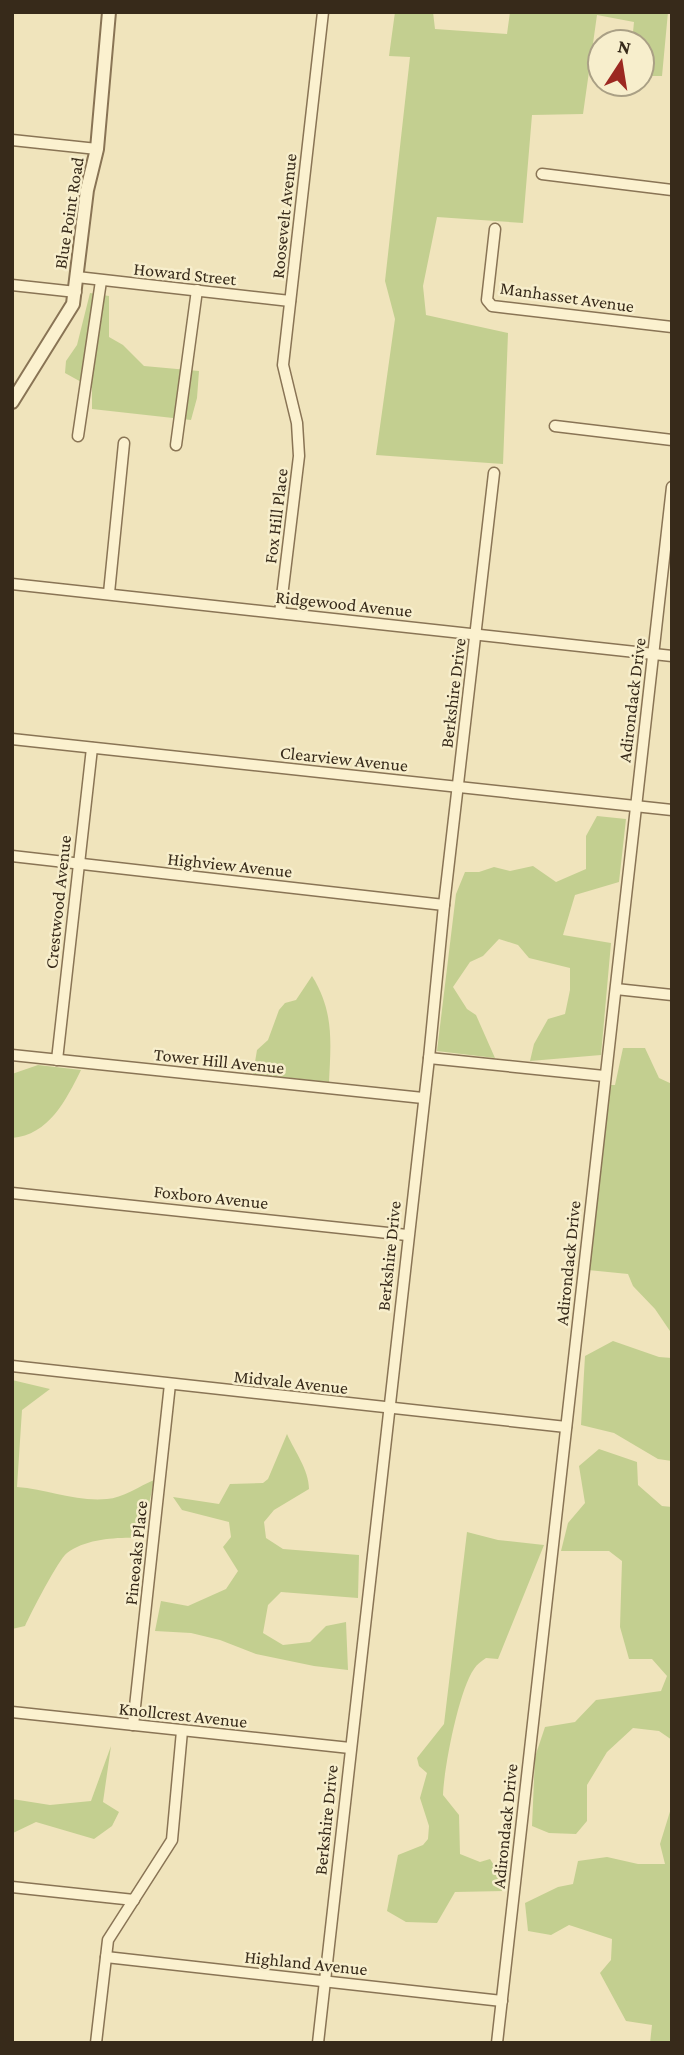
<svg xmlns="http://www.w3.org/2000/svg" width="684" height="2055" font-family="'Crimson Pro',serif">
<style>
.green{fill:#c3cf90}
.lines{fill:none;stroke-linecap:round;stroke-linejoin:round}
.minor-casing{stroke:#897455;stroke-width:13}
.tertiary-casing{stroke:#897455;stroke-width:16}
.minor{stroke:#fbf1cf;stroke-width:10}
.tertiary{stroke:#fbf1cf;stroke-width:12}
.labels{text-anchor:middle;stroke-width:5;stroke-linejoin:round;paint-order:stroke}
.street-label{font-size:18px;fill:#372a1a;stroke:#f7eecc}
</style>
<rect width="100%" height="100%" fill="#f0e4bc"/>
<g class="green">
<polygon points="395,12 433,12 435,29 507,34 510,12 668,12 662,76 642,76 642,42 632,42 634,22 597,15 583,114 532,115 523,223 437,217 423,286 426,315 508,333 503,464 376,455 395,319 385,281 410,57 389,56"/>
<polygon points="90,293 109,296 109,337 123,345 144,366 199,371 197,398 191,420 92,409 92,388 65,373 66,361 77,345"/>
<polygon points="597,816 626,819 619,882 575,895 563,935 611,943 601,1055 530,1061 534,1044 548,1019 565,1014 570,990 570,968 529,958 518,945 499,939 483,956 470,962 453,987 467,1009 476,1015 495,1058 437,1051 456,894 465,872 479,872 494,867 510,871 533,866 556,882 586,869 586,836"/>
<path d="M312,976C334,1011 331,1042 329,1082L253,1074L257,1050L268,1040L279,1010L285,1003L296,1000Z"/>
<polygon points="623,1048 645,1048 659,1078 672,1084 672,1334 655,1309 633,1286 628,1274 588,1270 610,1085 615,1085"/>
<path d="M38,1065L81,1070C66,1100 49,1135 12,1138V1074Z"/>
<polygon points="613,1341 659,1357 672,1358 672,1461 658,1459 614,1433 581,1425 585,1356"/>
<path d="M12,1380L50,1389L22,1410L17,1487C47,1489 76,1502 107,1499C122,1498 140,1486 154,1480L142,1538C119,1537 87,1538 67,1553C58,1560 31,1613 25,1626L12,1629Z"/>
<path d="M287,1434C295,1452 309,1470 309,1489L274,1510L264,1522L266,1538L283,1549L359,1555L358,1598L281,1592L268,1605L263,1633L283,1645L310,1642L326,1626L346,1622L348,1670L314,1666L256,1654L220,1640L191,1633L155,1631L161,1601L188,1606L226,1589L238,1571L223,1547L231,1537L229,1522L182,1510L173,1497L219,1504L230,1484L263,1483L268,1479Z"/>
<polygon points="599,1449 637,1462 638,1485 662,1506 672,1507 672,1740 659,1731 633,1728 607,1752 587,1785 587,1821 576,1834 549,1833 532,1826 535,1757 545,1727 575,1722 596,1700 661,1691 667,1676 652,1659 629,1659 620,1627 622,1561 609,1551 561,1551 568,1523 585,1503 579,1466"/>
<path d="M467,1532L498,1540L544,1545L498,1659L486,1658C482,1661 477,1664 474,1669C459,1690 444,1767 443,1795L459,1815L460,1854L480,1862L490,1859L504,1881V1891L455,1892L437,1923L406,1922L387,1911L398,1855L423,1845L428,1839L429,1826L420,1798L427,1773L419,1766L417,1758L444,1724Z"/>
<polygon points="111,1746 103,1802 119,1812 112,1826 94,1839 36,1822 13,1833 12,1799 50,1805 91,1801"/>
<polygon points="672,1805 672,2043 650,2043 652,2025 626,2021 600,1973 611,1960 612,1939 569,1925 551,1935 528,1931 525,1903 558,1887 573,1884 578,1861 607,1857 638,1864 665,1864 660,1844"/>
</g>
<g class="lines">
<g class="minor-casing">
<g id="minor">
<polyline points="12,140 97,149"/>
<polyline points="542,174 672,190"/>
<polyline points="495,229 487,300 492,306 672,327"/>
<polyline points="77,277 290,301"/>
<polyline points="12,285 76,292"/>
<polyline points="555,426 672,440"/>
<polyline points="78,436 101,281"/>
<polyline points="176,445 197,290"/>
<polyline points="12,584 672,656"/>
<polyline points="109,593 124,443"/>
<polyline points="280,613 299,456 297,423 283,365 323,12"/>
<polyline points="12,739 672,810"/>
<polyline points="12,856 444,905"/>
<polyline points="616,989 672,995"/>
<polyline points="12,1055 423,1098"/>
<polyline points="429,1058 604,1076"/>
<polyline points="57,1060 92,748"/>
<polyline points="12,1193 407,1235"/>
<polyline points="12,1366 566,1427"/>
<polyline points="12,1712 350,1748"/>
<polyline points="133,1725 170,1384"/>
<polyline points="12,1887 134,1900"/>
<polyline points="106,1957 502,2001"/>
<polyline points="96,2043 108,1940 172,1840 182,1731"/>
<polyline points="318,2043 429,1058 444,905 494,473"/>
<polyline points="497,2043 672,487"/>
</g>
</g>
<g class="tertiary-casing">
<polyline id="tertiary" points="12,402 73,304 87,190 97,149 109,12"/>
</g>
<use href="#minor" class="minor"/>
<use href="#tertiary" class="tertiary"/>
</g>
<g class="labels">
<g class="street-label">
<text transform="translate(69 213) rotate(-81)" y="6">Blue Point Road</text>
<text transform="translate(284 216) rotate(-84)" y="6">Roosevelt Avenue</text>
<text transform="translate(185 274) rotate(6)" y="6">Howard Street</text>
<text transform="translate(567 297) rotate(8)" y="6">Manhasset Avenue</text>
<text transform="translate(276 516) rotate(-83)" y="6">Fox Hill Place</text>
<text transform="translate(344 604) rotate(6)" y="6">Ridgewood Avenue</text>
<text transform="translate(453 693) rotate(-83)" y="6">Berkshire Drive</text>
<text transform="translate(632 700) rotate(-83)" y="6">Adirondack Drive</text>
<text transform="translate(344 759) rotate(6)" y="6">Clearview Avenue</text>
<text transform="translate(230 865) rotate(6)" y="6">Highview Avenue</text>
<text transform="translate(58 902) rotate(-84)" y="6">Crestwood Avenue</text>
<text transform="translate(219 1061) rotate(6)" y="6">Tower Hill Avenue</text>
<text transform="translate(211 1197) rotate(6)" y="6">Foxboro Avenue</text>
<text transform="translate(389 1256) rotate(-84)" y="6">Berkshire Drive</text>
<text transform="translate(568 1263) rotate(-84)" y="6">Adirondack Drive</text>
<text transform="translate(291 1382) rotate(6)" y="6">Midvale Avenue</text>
<text transform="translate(136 1553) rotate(-84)" y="6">Pineoaks Place</text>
<text transform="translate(183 1715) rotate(6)" y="6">Knollcrest Avenue</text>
<text transform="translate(326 1820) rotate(-84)" y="6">Berkshire Drive</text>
<text transform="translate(505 1826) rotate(-84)" y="6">Adirondack Drive</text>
<text transform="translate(306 1963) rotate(6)" y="6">Highland Avenue</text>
</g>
</g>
<rect width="684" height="2055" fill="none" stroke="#372a1a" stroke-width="28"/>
<g transform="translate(621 63) rotate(12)"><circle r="33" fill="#f7eecc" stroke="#aaa085" stroke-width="2"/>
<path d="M0-5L12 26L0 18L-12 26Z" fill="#9c2821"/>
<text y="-10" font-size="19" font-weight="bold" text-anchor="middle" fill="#372a1a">N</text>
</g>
</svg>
